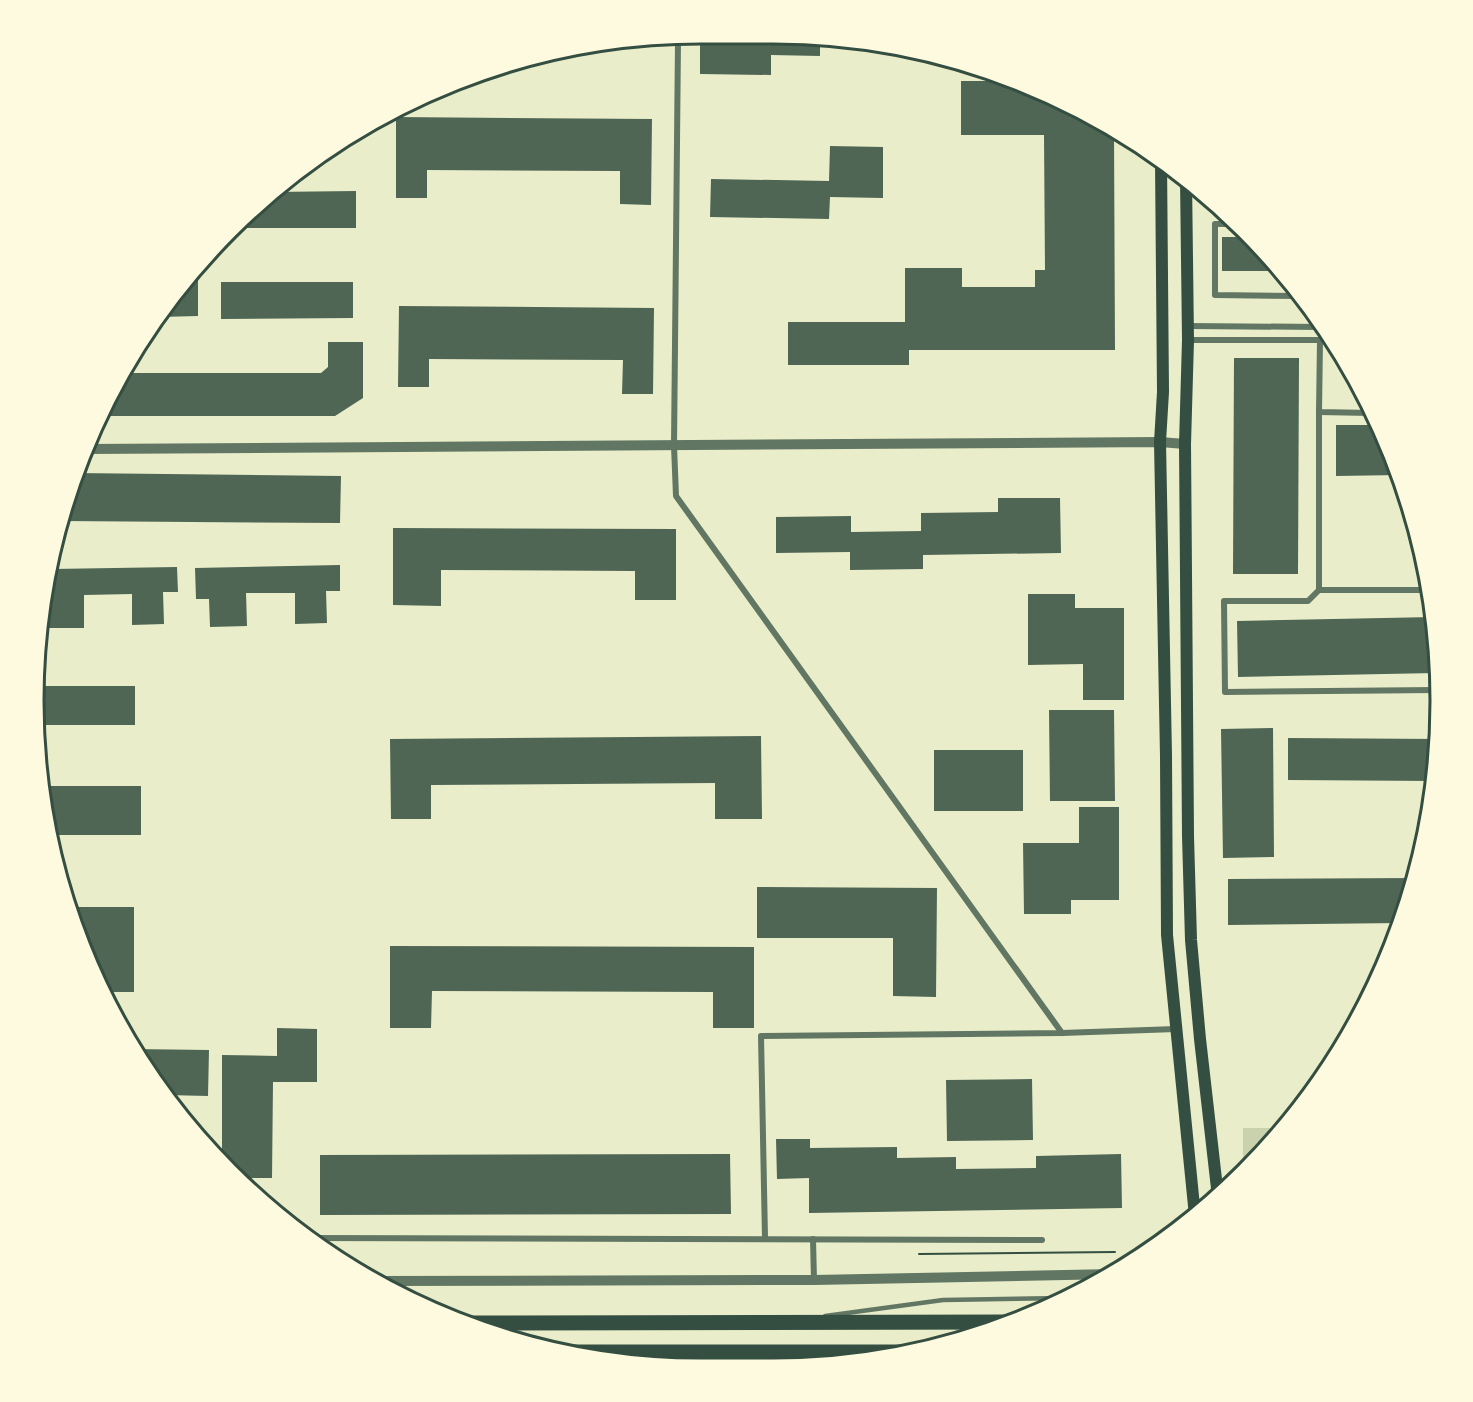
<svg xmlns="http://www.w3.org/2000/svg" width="1473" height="1402" font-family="Quicksand,sans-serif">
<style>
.green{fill:#cad2ad}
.building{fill:#4f6655}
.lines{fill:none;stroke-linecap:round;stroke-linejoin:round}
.path{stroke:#344e41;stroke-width:2}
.service{stroke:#617663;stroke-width:4.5}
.minor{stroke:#617663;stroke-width:6}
.tertiary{stroke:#617663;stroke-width:10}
.secondary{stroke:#344e41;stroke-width:12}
.trunk{stroke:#344e41;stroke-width:15}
.rim{fill:none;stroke:#344e41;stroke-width:3}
</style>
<rect width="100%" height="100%" fill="#e9edc9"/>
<polygon class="green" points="1243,1128 1283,1128 1243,1170"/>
<g class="building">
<polygon points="816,34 820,35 820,56 771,55 771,75 700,74 700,40"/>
<polygon points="961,81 1012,81 1068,102 1114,131 1115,350 909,350 909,365 788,365 788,322 905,322 905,268 962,268 962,287 1035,287 1035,270 1045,270 1044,135 961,135"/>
<polygon points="396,117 652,119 651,205 620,204 620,171 427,170 427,198 396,198"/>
<polygon points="830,146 883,147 883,198 830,197 829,219 710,217 711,179 829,181"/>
<polygon points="356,191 356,228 233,228 272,192"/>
<polygon points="1222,237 1249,237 1274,261 1282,271 1222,271"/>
<polygon points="185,280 198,280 198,316 159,317"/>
<polygon points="221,282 353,282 353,318 221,319"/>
<polygon points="399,306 654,308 653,394 622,394 623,360 429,359 429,387 398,387"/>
<polygon points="328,342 363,342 363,398 335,416 100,416 120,373 321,373 328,367"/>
<polygon points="1234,358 1299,358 1298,574 1233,574"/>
<polygon points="1336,425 1377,425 1399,475 1336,476"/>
<polygon points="74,473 341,476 340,523 62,521 68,487"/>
<polygon points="998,498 1060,498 1061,553 923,555 923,569 850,570 850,552 776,553 776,517 851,516 851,532 921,531 921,513 998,512"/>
<polygon points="393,528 676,529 676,600 635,600 635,571 441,570 441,606 393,605"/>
<polygon points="340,565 340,591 326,591 327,623 295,624 295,593 246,593 247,626 210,627 209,599 196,599 195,568"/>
<polygon points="177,567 178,592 163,592 164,624 132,625 132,594 84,595 84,628 47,628 46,600 52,569"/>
<polygon points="1028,594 1075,594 1075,608 1124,608 1124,700 1083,700 1083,664 1028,665"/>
<polygon points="1434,617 1436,673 1238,677 1237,621"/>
<polygon points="35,686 135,686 135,725 37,725"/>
<polygon points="1049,710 1114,710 1115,801 1050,801"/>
<polygon points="1273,728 1274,857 1223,858 1221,729"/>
<polygon points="761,736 762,819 715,819 715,783 431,785 431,819 391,819 390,739"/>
<polygon points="1288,738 1438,739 1433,781 1288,780"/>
<rect x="934" y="750" width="89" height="61"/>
<polygon points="39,786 141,786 141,835 50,835"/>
<polygon points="1079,807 1119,807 1119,900 1071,900 1071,914 1024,914 1023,843 1079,843"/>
<polygon points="1416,878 1399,923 1228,925 1228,879"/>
<polygon points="757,887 937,888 936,997 893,996 893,938 757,938"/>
<polygon points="66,907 134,907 134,992 103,992 69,916"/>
<polygon points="390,946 754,947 754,1028 713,1028 713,992 432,991 431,1028 390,1028"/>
<polygon points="277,1028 317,1029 317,1082 273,1082 272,1178 240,1178 222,1162 222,1055 277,1056"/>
<polygon points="132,1049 209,1050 208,1096 166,1095"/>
<polygon points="1032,1079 1033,1140 947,1141 946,1080"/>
<polygon points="776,1139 810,1139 810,1148 897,1147 897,1158 956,1157 956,1169 1036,1168 1036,1156 1121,1154 1122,1208 809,1213 809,1178 777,1179"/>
<polygon points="730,1154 731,1214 320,1215 320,1155"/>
</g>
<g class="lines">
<polyline class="path" points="919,1254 1115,1252"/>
<polyline class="service" points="825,1316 943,1300 1064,1298"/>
<g class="minor">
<polyline points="678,41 674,446 676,496 1062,1033"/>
<polyline points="1236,224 1215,224 1215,295 1299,296"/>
<polyline points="1188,326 1320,327 1321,325"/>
<polyline points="1188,340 1320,340 1319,412 1371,413"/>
<polyline points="1319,412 1319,590 1429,590"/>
<polyline points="1319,590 1308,601 1224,601 1225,692 1437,690"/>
<polyline points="309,1238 1042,1240"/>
<polyline points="765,1238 761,1036 1062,1033 1176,1029"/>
<polyline points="813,1239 814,1280"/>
</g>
<g class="tertiary">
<polyline points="86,449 1160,442 1185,444"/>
<polyline points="375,1281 814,1280 1114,1274"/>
</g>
<g class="secondary">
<polyline points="1161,160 1163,392 1160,442 1166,756 1167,935 1195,1216"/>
<polyline points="1186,178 1188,340 1185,444 1188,836 1191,940 1200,1039 1218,1197"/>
</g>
<g class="trunk">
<polyline points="462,1323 1012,1322"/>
<polyline points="558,1352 909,1352"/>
<polyline points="819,1365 866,1362"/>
</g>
</g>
<path d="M0 0H1473V1402H0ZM701 44H773A657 657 0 0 1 1430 701V701A657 657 0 0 1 773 1358H701A657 657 0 0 1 44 701V701A657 657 0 0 1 701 44Z" fill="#fefae0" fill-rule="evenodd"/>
<path class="rim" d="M701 44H773A657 657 0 0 1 1430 701V701A657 657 0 0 1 773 1358H701A657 657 0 0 1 44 701V701A657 657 0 0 1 701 44Z"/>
</svg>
